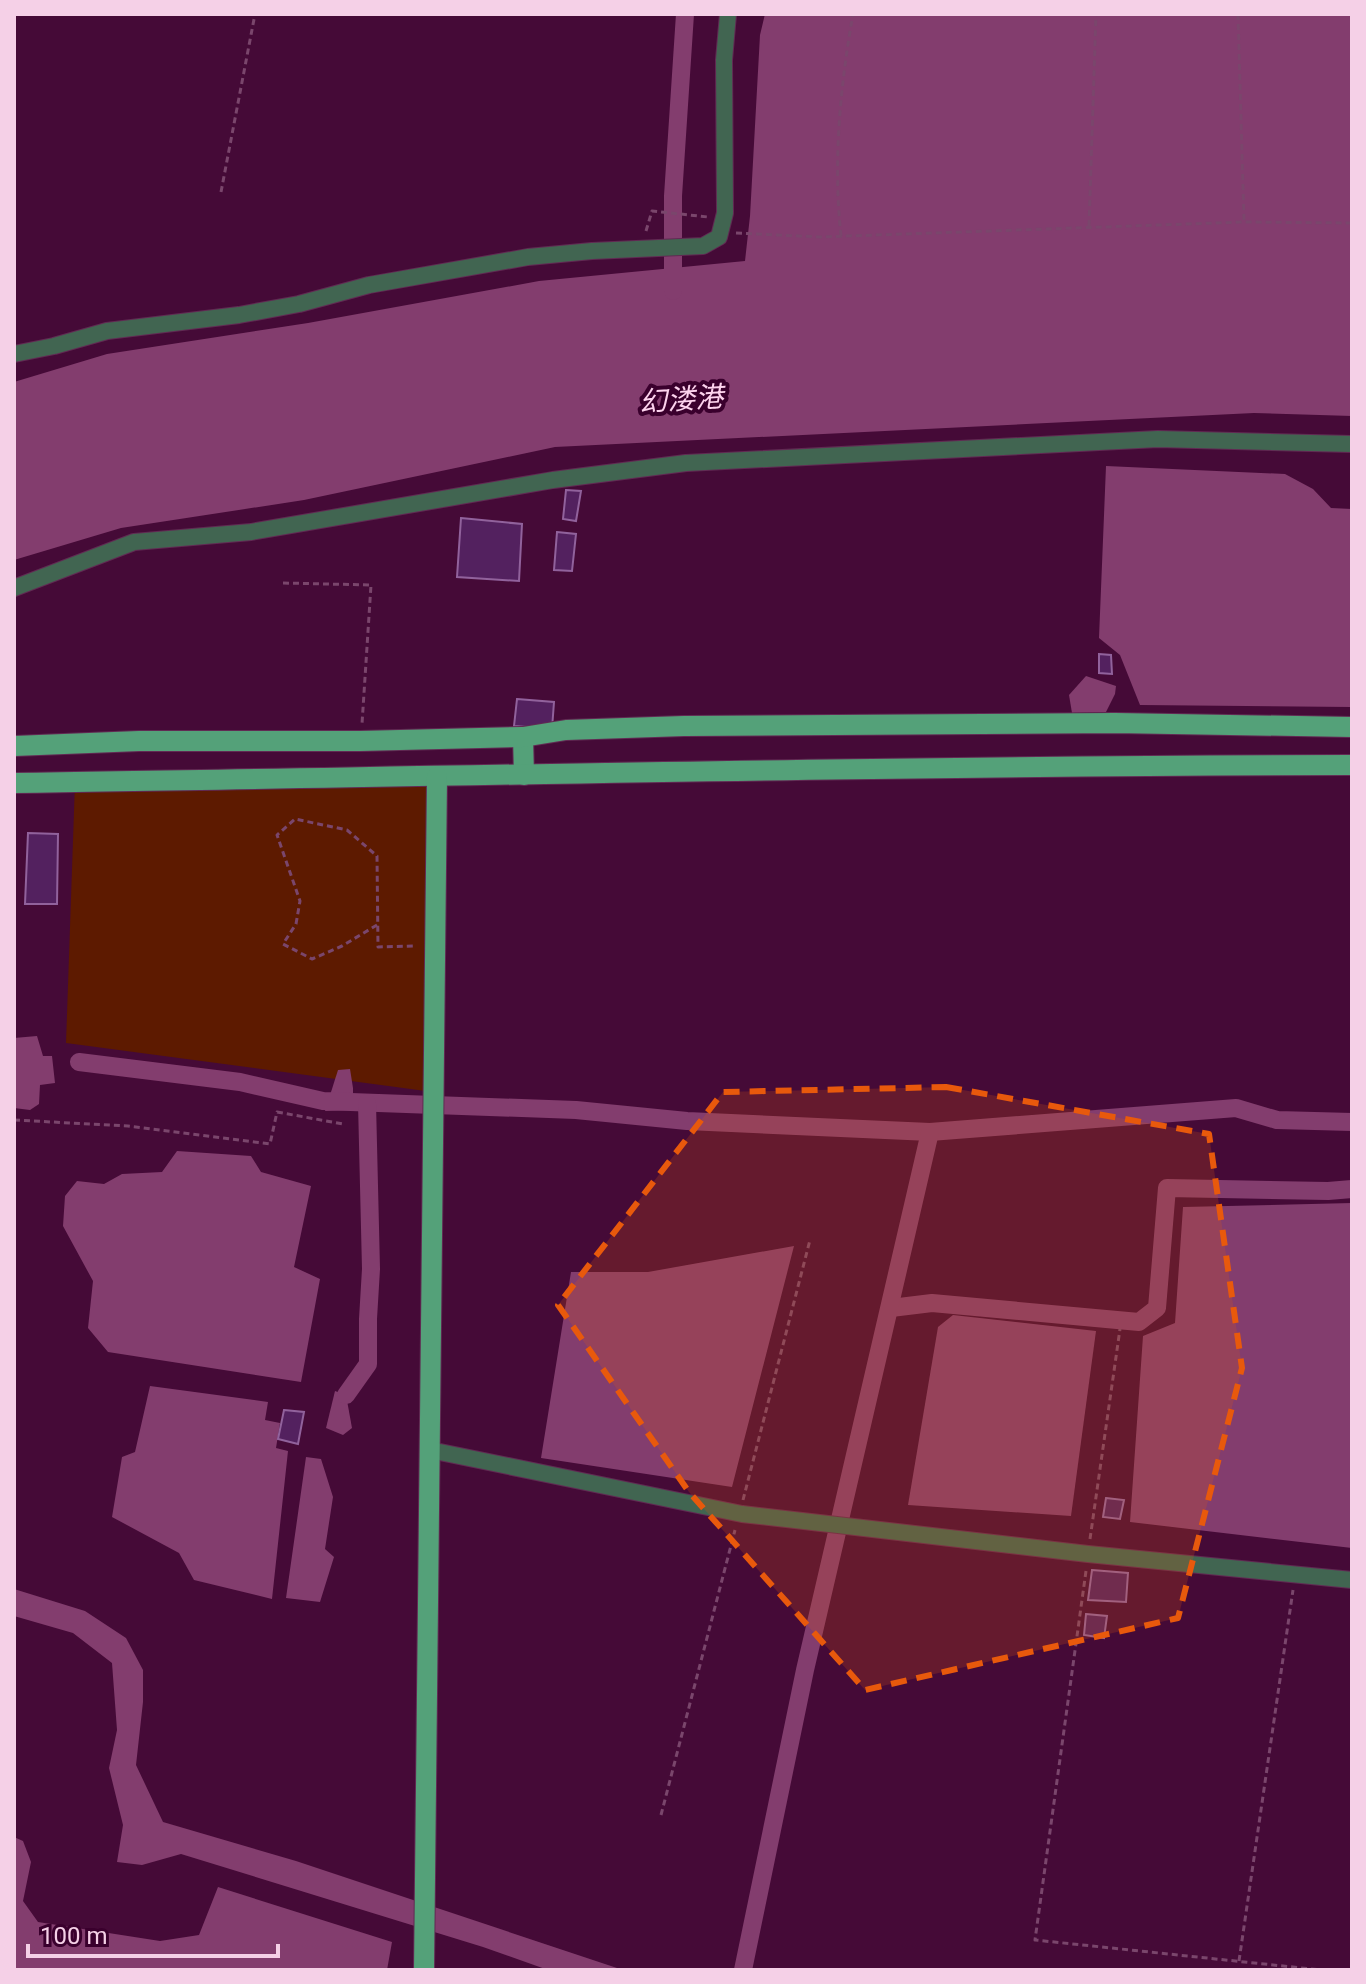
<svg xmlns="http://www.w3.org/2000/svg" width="1366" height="1984" font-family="Roboto,'Noto Sans SC',sans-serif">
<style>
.green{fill:#5d1a00}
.water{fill:#833d6e}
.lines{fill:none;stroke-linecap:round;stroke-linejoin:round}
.canal{stroke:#833d6e;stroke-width:18}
.building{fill:#53215f;stroke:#91629c;stroke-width:2}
.minor-casing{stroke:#612a53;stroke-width:18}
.major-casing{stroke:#612a53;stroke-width:22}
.path{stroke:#7a466c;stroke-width:3;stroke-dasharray:6 4;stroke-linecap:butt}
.minor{stroke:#416551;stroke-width:16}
.major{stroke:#54a179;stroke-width:20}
.marked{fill:#e8590c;fill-opacity:0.2;stroke:#e8590c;stroke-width:6;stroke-dasharray:16 10;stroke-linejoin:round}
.labels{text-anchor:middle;stroke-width:8;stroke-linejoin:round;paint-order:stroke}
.water-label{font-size:28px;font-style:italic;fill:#fdd3ee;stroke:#3a002d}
</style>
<rect width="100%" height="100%" fill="#450a37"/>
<polygon class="green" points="437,777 433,1092 66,1043 75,782"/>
<g class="water">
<polygon points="765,14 1352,14 1352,416 1254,413 555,447 304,500 121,528 14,560 14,382 107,354 308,323 539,281 745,261 750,216 760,35"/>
<polygon points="1106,466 1285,474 1313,489 1331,508 1352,509 1352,707 1140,705 1120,655 1099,638"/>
<polygon points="1086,676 1116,686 1115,694 1106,712 1072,713 1069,695"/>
<polygon points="37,1036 43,1056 52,1056 55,1083 40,1085 39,1104 30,1110 14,1108 14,1038"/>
<polygon points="350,1069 353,1088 353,1110 325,1111 338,1070"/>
<polygon points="177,1151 251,1156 261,1172 311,1186 294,1267 320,1279 301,1382 108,1352 88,1328 93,1281 63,1226 65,1196 77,1181 104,1184 122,1174 162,1172"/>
<polygon points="1352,1203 1352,1548 1130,1522 1143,1336 1175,1323 1183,1207"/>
<polygon points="794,1246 732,1487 541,1458 571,1272 648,1272"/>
<polygon points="953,1315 1096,1331 1071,1516 908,1505 938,1327"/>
<polygon points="150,1386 268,1402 265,1420 280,1423 276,1448 288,1451 272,1599 194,1580 179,1553 112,1517 122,1457 135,1452"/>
<polygon points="335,1391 346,1395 352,1428 343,1435 326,1428"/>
<polygon points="306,1457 321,1459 333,1497 325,1549 334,1557 320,1602 286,1598"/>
<polygon points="14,1589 85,1611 126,1638 143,1670 143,1702 136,1765 163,1822 296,1861 623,1970 548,1970 483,1947 181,1854 142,1865 117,1862 123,1825 109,1768 117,1730 112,1663 73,1633 14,1616"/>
<polygon points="14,1837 23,1841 31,1862 23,1901 38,1922 160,1941 199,1935 218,1887 392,1942 387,1970 14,1970"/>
</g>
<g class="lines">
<g class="canal">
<polyline points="673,291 673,196 685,14"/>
<polyline points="79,1062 240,1082 323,1101 576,1110 687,1121 930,1132 1236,1108 1277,1120 1352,1122"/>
<polyline points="891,1308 932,1303 1139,1322 1157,1308 1167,1188 1328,1191 1352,1189"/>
<polyline points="346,1395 368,1364 368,1319 371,1269 367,1103"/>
<polyline points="743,1970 805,1670 930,1132"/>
</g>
</g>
<g class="building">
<polygon points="566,490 581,491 576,521 563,519"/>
<polygon points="461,518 522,524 519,581 457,577"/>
<polygon points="557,532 576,534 572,571 554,570"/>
<polygon points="1099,654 1111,655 1112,674 1099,673"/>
<polygon points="517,699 554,702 552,729 514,726"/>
<polygon points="28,833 58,834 57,904 25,904"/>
<polygon points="284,1410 304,1412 298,1444 278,1439"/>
<polygon points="1106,1498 1124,1500 1120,1519 1103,1517"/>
<polygon points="1092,1570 1128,1573 1126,1602 1088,1600"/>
<polygon points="1086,1614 1107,1616 1104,1638 1084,1635"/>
</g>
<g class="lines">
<g class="minor-casing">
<g id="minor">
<polyline points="14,354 54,346 107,331 239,315 299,304 369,285 528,257 592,251 703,246 719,237 725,213 724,60 728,14"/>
<polyline points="14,588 134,542 251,532 553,480 686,463 1158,439 1352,444"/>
<polyline points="430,1450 742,1514 1088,1554 1352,1580"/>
</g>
</g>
<g class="major-casing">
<g id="major">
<polyline points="523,737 524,775"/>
<polyline points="14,746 139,741 360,741 523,737 566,730 684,726 1115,723 1352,727"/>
<path d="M14,783C460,776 906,766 1352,765"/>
<polyline points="424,1970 437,777"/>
</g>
</g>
<g class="path">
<polyline points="1238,14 1244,222"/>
<polyline points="221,192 255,14"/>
<polyline points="1089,226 1096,14"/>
<polyline points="646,231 652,211 708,217"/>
<polyline points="736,233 820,237 1244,222 1352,223"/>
<path d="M841,236C833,162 840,87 853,14"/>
<polyline points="283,583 371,585 362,724"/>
<polyline points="377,925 342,946 312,959 283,944 296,924 300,901 277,835 295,819 347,830 377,856 378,947 415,946"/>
<polyline points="14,1120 128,1126 270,1144 277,1112 343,1124"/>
<polyline points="743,1500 810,1240"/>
<polyline points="1090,1539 1120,1329"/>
<polyline points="1086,1571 1035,1940 1321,1970"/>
<polyline points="661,1815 735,1530"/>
<polyline points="1239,1961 1293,1590"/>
</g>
<use href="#minor" class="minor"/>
<use href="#major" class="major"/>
</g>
<path class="marked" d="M946,1087L1209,1134L1242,1368L1178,1618L865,1690L689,1492L558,1305L723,1092Z"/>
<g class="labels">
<g class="water-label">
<text transform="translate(681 399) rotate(-4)" y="10">幻溇港</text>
</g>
</g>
<rect width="1366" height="1984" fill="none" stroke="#f5d0e7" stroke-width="32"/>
<path d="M28 1944v12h250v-12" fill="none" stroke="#f5d0e7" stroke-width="4"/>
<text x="40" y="1944" font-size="24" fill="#f5d0e7" stroke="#3a002d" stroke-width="6" paint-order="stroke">100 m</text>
</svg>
